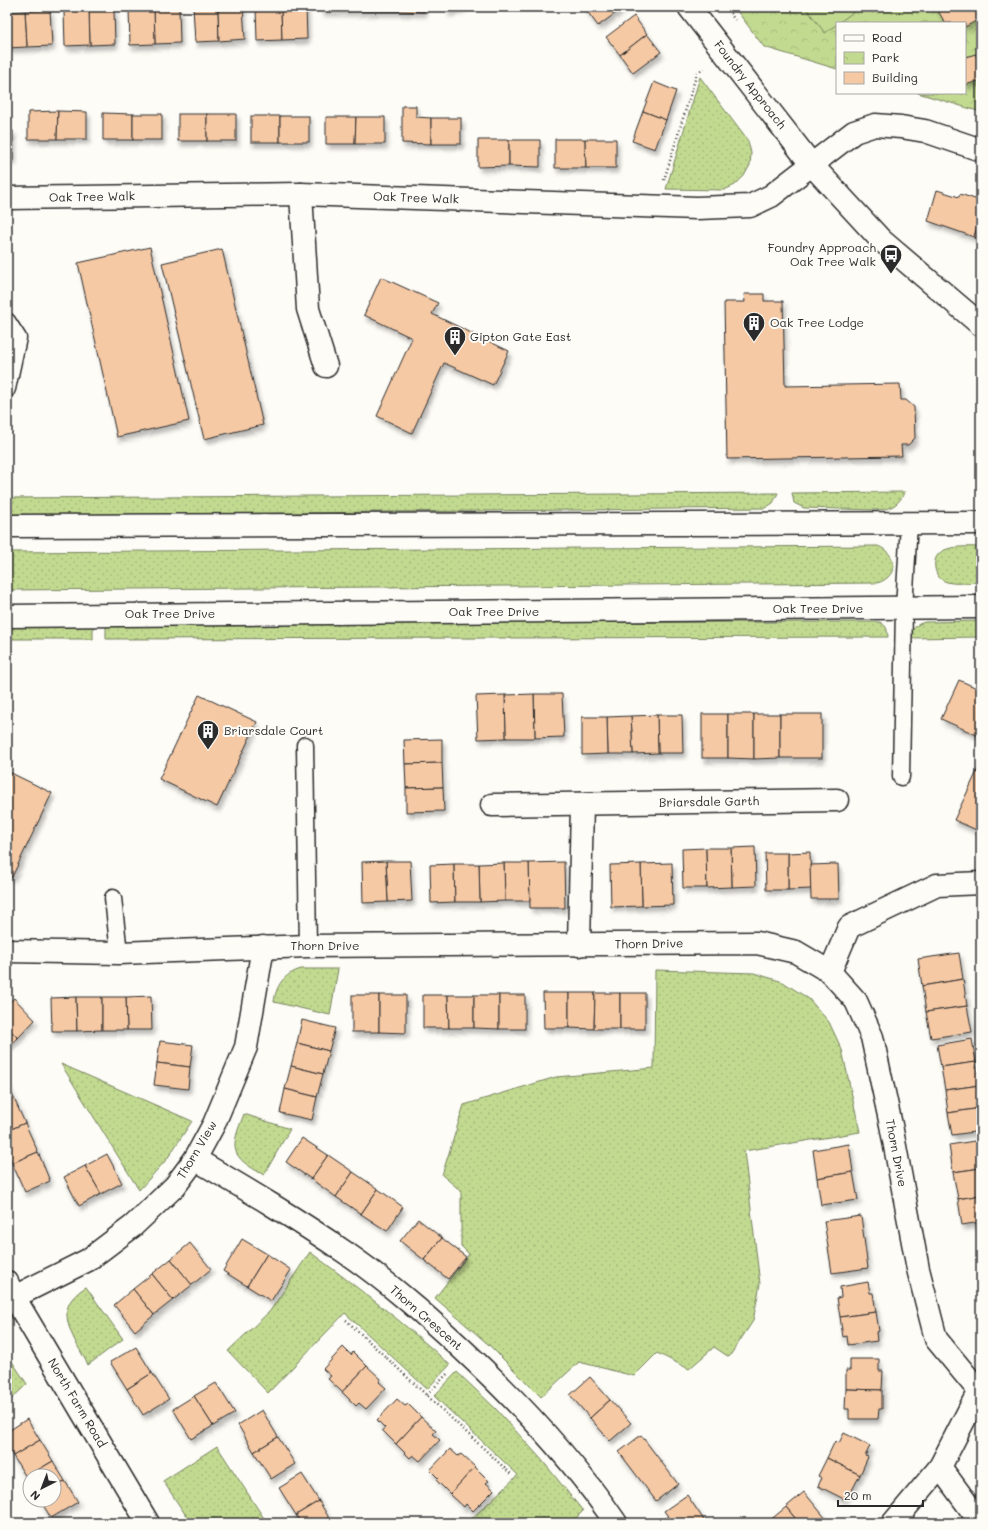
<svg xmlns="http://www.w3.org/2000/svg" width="988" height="1530" font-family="Mali,sans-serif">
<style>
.grass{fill:url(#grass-dots);stroke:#76825e}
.park{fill:url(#park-crowns);stroke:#76825e}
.pitch{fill:#c2da90;stroke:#76825e}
.building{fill:#f6c9a5;stroke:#2b2b2b;filter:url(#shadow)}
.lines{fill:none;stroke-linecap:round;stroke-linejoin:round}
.service-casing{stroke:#2b2b2b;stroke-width:19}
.minor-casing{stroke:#2b2b2b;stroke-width:25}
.tertiary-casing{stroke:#2b2b2b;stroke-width:25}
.path{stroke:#2b2b2b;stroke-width:2.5;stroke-dasharray:1 3;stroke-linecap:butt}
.service{stroke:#fdfcf7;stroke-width:16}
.minor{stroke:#fdfcf7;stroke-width:22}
.tertiary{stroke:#fdfcf7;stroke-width:22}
.labels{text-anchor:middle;stroke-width:4;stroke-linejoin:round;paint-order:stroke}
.street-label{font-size:12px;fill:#2b2b2b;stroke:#fdfcf7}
.poi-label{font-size:12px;fill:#2b2b2b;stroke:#fdfcf7;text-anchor:start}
</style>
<defs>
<pattern id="grass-dots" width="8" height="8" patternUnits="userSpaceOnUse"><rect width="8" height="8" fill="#c2da90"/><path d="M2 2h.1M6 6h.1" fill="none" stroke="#a7bb7c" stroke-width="1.8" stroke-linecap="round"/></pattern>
<pattern id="park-crowns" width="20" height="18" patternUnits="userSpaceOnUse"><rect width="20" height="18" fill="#c2da90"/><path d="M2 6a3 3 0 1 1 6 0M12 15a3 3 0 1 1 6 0" fill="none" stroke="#a7bb7c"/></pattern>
<filter id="shadow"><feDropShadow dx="2.5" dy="4.5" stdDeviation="2" flood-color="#0004"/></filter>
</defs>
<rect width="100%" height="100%" fill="#fdfcf7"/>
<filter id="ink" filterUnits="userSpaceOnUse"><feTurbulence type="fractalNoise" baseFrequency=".025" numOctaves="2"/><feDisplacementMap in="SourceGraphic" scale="8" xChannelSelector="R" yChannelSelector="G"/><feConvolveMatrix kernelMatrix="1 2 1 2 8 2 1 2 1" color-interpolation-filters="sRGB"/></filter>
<g filter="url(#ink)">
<g class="grass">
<polygon points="700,77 748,141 751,153 750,165 744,176 735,185 724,190 666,189"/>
<path d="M905,492C899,504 892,509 878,510L804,508L794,503L792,493Z"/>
<polygon points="778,493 773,503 765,508 7,516 7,498"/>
<path d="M878,546C898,554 899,577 877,583L7,590V552Z"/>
<path d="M981,547V582C970,582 957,585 947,582C940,580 936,575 935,568C931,543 966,547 981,547Z"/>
<path d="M981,621V637L909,638C912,629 916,624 925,622Z"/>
<rect x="7" y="622" width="86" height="17"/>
<path d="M879,622C887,625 887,629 888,637L106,639V623Z"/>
<path d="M301,969H338L330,1015L274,1002C276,985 284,974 301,969Z"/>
<polygon points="655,970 754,973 783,982 809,999 829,1022 842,1050 860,1132 744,1151 760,1284 753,1321 729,1357 714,1347 689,1369 657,1353 634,1376 579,1362 541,1397 489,1345 435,1298 469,1254 461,1246 461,1191 442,1175 464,1105 556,1077 654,1068"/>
<polygon points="61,1064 192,1121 167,1159 139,1190"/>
<path d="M244,1114L290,1129L264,1175C229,1156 230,1149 244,1114Z"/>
<path d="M310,1252C358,1288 406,1324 450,1365L427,1389L345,1313L268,1393L228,1351L270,1311Z"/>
<path d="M86,1287L123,1339L88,1365C79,1347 57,1317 72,1299C76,1294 81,1290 86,1287Z"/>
<polygon points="7,1354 27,1384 7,1403"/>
<polygon points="457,1372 495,1408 541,1459 583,1511 571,1523 467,1523 518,1475 434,1396"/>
<polygon points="217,1446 267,1523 191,1523 163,1481"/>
</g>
<polygon class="park" points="734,7 981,7 981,112 918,93 965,93 965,23 837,23 837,69 764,47"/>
<polygon class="pitch" points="805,7 860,7 825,33"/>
<g class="building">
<polygon points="179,7 180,43 155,44 154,8"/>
<polygon points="193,7 218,7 219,41 195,42"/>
<polygon points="218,7 243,7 245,39 219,41"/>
<polygon points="256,7 281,7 282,40 257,41"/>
<polygon points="281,7 306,7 307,39 282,40"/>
<rect x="321" y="7" width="26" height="4"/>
<polygon points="347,7 373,7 372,11 347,11"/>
<polygon points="373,7 398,7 398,11 372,11"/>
<polygon points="398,7 424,7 424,12 398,11"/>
<polygon points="446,7 464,7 447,12"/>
<polygon points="584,7 624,7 598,26"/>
<polygon points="936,7 981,7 981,18 965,27 965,23 945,23"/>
<polygon points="154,8 155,44 130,45 129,9"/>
<polygon points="114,9 115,44 90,45 89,10"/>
<polygon points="50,10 52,46 27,47 25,11"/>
<polygon points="89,10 90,45 65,46 64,11"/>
<polygon points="25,11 27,47 7,48 7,12"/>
<polygon points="634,16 647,34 620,55 606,37"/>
<polygon points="647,34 661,52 633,73 620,55"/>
<polygon points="976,54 981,72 981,80 965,85 965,57"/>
<polygon points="654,82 676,91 666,120 643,111"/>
<polygon points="402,106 416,106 416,117 431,118 431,144 402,143"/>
<polygon points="58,111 57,139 28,139 28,112"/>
<polygon points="58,111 87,112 87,139 57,139"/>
<polygon points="643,111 666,120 655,149 632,141"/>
<polygon points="103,113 133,114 133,140 103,140"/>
<rect x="133" y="114" width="29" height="26"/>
<rect x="178" y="114" width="29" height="27"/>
<rect x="207" y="114" width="29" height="27"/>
<rect x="251" y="116" width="29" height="26"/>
<rect x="280" y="116" width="29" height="26"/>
<polygon points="326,117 356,117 355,144 326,144"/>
<polygon points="356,117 385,117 385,144 355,144"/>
<rect x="431" y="118" width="30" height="26"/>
<rect x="7" y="131" width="6" height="29"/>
<polygon points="555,139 585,139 586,168 555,168"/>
<polygon points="585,139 616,139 616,168 586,168"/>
<polygon points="478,140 509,140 509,166 478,167"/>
<polygon points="509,140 540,140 540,167 509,166"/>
<polygon points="937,190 959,197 960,194 981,201 981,214 974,237 928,221"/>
<polygon points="981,214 981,240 974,237"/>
<polygon points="150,247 189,421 117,437 78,263"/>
<polygon points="222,249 263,425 204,439 162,263"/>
<polygon points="381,277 438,303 432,314 509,351 493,385 444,363 412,433 377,416 412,338 364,315"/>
<polygon points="744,294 764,294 764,301 783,301 785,386 900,384 901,400 906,400 914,407 915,438 908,445 901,445 902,456 727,459 724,302 745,302"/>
<polygon points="959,680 981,690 981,737 941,719"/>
<polygon points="534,694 562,694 564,737 535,738"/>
<polygon points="534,694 535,738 506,738 505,695"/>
<polygon points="199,695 257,722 217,807 159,779"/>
<polygon points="505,695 506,738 478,739 476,696"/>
<rect x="702" y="714" width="26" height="44"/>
<polygon points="728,714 754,714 754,759 728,758"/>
<polygon points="754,714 780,714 780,758 754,759"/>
<rect x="780" y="714" width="42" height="44"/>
<polygon points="657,715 682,715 683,753 658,753"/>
<polygon points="657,715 658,753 633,754 631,716"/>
<polygon points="631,716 633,754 608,754 607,717"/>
<polygon points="582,717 607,717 608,754 582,755"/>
<polygon points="442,739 442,763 405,764 404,740"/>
<polygon points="442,763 443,787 406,788 405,764"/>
<polygon points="981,763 981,832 954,820"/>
<polygon points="7,771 52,793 12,877 7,875"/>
<polygon points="443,787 444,811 406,812 406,788"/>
<polygon points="755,847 756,886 732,887 731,848"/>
<polygon points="706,848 707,888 683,888 682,849"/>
<polygon points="706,848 731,848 732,887 707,888"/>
<polygon points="810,852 811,889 788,890 788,853"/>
<polygon points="765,853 788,853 788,890 766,890"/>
<polygon points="386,861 410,861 412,901 388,902"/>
<polygon points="386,861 388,902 363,903 362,862"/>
<polygon points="564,862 565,908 530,908 529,863"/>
<polygon points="504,863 529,863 530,901 505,901"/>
<polygon points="504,863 505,901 480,902 479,864"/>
<polygon points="672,863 673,905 642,906 641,864"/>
<polygon points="454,864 455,902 431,903 430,865"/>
<polygon points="454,864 479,864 480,902 455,902"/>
<polygon points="641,864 642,906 611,907 610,865"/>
<polygon points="838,864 839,899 811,899 810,865"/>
<polygon points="959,953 963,979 922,986 918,959"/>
<polygon points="963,979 967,1006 926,1012 922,986"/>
<polygon points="543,993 569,993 569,1028 544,1028"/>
<polygon points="569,993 595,993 594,1029 569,1028"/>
<polygon points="595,993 620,993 620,1029 594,1029"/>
<rect x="620" y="993" width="25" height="36"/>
<rect x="352" y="995" width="27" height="37"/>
<polygon points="379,995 406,995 406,1033 379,1032"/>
<polygon points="423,995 448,995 449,1028 423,1028"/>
<polygon points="448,995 474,995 474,1028 449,1028"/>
<polygon points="474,995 499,995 499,1029 474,1028"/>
<rect x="499" y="995" width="26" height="34"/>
<polygon points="151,996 152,1030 127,1030 126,997"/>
<polygon points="76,997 77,1031 52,1031 51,998"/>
<polygon points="76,997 102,997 102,1030 77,1031"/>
<polygon points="102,997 126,997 127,1030 102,1030"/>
<polygon points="14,998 35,1020 18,1038 7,1027 7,1005"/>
<polygon points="967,1006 972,1032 931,1038 926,1012"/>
<polygon points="302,1020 335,1028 329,1051 297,1043"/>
<polygon points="7,1027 18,1038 7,1048"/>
<polygon points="972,1039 976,1062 941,1067 937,1045"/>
<polygon points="160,1041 193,1045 190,1067 157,1063"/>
<polygon points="297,1043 329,1051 323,1074 291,1066"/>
<polygon points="976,1062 980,1085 945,1090 941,1067"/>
<polygon points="157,1063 190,1067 188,1089 154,1085"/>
<polygon points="291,1066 323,1074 317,1097 285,1089"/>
<polygon points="7,1083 12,1094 7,1097"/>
<polygon points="980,1085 981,1108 948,1113 945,1090"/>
<polygon points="285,1089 317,1097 312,1120 280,1113"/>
<polygon points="12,1094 25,1123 7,1131 7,1097"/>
<polygon points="981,1108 981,1131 952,1135 948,1113"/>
<polygon points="25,1123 38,1152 12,1163 7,1152 7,1131"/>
<polygon points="302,1138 328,1155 311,1179 286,1162"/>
<polygon points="981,1140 981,1168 953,1172 949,1145"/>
<polygon points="849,1144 853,1172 817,1178 813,1150"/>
<polygon points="38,1152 50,1181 25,1192 12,1163"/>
<polygon points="107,1154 122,1183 101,1194 85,1166"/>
<polygon points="328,1155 353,1172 336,1197 311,1179"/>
<polygon points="85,1166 101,1194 79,1206 64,1177"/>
<polygon points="981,1168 981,1195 958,1199 953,1172"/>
<polygon points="353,1172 378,1189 361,1214 336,1197"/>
<polygon points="853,1172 858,1200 821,1205 817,1178"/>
<polygon points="378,1189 403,1207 387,1231 361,1214"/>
<polygon points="981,1195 981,1222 962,1225 958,1199"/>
<polygon points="861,1216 868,1268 832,1273 824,1221"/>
<polygon points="418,1219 442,1238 424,1260 400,1241"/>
<polygon points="442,1238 466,1257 448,1279 424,1260"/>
<polygon points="242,1239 267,1254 247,1286 223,1271"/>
<polygon points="190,1243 211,1269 192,1285 171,1259"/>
<polygon points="267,1254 291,1270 271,1301 247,1286"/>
<polygon points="171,1259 192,1285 173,1300 152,1274"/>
<polygon points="152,1274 173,1300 154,1315 133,1289"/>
<polygon points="868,1282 870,1293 873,1293 876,1312 840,1317 837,1298 841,1297 840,1287"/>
<polygon points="133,1289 154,1315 135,1331 114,1305"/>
<polygon points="876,1312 879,1331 876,1332 877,1341 848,1345 847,1336 843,1337 840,1317"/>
<polygon points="136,1347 152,1373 127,1389 110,1362"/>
<polygon points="343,1347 351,1355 353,1352 367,1366 342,1392 328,1379 331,1376 323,1369"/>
<polygon points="850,1359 879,1359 879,1371 883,1371 882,1390 846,1389 846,1370 850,1370"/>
<polygon points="367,1366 381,1379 379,1382 386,1388 366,1409 359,1403 356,1406 342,1392"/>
<polygon points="152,1373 169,1399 143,1415 127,1389"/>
<polygon points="590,1377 610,1400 590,1418 570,1395"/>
<polygon points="216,1383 235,1413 213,1426 194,1396"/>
<polygon points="846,1389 882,1390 882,1409 879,1409 878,1419 849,1419 849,1409 845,1409"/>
<polygon points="194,1396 213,1426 191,1439 173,1409"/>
<polygon points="397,1399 405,1406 408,1404 421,1417 396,1444 382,1430 385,1428 377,1420"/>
<polygon points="610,1400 631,1423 610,1441 590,1418"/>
<polygon points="262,1410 278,1437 254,1452 238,1425"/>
<polygon points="421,1417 436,1431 433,1434 440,1440 420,1461 413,1455 410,1458 396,1444"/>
<polygon points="27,1419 40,1440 13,1456 7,1446 7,1432"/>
<polygon points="844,1433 870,1446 865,1456 868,1457 860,1475 827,1458 835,1441 839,1443"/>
<polygon points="641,1435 678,1484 656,1501 619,1452"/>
<polygon points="278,1437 295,1464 271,1479 254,1452"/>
<polygon points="40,1440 53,1461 26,1477 13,1456"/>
<polygon points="450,1449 458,1456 461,1454 475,1467 450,1494 436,1480 438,1478 430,1470"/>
<polygon points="827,1458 860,1475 851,1492 848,1491 844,1499 818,1486 822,1478 818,1476"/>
<polygon points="53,1461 65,1481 54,1488 54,1476 30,1476 30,1484 26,1477"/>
<polygon points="475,1467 489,1481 486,1483 494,1490 473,1511 466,1504 464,1507 450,1494"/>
<polygon points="302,1474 319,1501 296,1515 279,1488"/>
<polygon points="65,1481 78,1502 51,1518 40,1500 54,1500 54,1488"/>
<polygon points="804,1492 827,1520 822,1523 799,1523 786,1507"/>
<polygon points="687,1495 704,1520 700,1523 673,1523 664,1511"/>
<polygon points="319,1501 332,1523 300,1523 296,1515"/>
<polygon points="786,1507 799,1523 769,1523 768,1522"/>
</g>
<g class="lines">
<g class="service-casing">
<g id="service">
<polyline points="7,321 18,338 7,389"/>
<polyline points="305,745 308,946"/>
<polyline points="901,777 904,608 909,523"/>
<polyline points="113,898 119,953"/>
</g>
</g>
<g class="minor-casing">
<g id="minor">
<polyline points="301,194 308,309 326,366"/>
<polyline points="7,198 301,194 697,208 750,206 771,196 854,132 875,125 901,127 925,131 981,150"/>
<polyline points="492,805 837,800"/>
<polyline points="579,945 582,804"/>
<polyline points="7,951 119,953 308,946 757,943 796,952 830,972 856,1001 872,1037 891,1125 918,1269 936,1339 979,1391"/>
<polyline points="830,972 849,927 937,885 981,883"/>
<path d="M195,1159C246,1189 297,1219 346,1253C387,1281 424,1314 460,1347C518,1401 572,1458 616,1523"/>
<polyline points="7,1298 14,1297 88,1260 133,1226 175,1186 195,1159 214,1124 246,1047 263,947"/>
</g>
</g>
<g class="tertiary-casing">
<g id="tertiary">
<polyline points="689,7 811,164 881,240 981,325"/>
<polyline points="7,526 981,523"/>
<polyline points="7,616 981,607"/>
<polyline points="7,1282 14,1297 148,1523"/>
<polyline points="940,1467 981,1523"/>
<polyline points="893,1523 940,1467 981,1387"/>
</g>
</g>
<g class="path">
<polyline points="725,7 735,20"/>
<polyline points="664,180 697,73 704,68"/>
<polyline points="346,1320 511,1474"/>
<polyline points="427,1395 449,1372"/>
</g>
<use href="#service" class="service"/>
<use href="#minor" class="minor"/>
<use href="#tertiary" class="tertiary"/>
</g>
</g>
<defs>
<g id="bus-pin" transform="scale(1.15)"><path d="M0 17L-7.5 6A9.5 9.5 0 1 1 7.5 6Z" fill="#2b2b2b" stroke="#fdfcf7"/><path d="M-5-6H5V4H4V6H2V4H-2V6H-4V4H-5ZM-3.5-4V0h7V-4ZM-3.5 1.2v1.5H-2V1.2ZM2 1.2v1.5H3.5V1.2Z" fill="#fff"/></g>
<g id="building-pin" transform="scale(1.15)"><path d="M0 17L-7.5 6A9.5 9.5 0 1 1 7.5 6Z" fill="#2b2b2b" stroke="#fdfcf7"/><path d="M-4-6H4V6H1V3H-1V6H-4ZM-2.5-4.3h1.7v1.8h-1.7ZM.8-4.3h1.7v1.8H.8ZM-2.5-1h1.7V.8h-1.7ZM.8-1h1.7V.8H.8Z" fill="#fff"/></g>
</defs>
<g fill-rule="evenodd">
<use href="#bus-pin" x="891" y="255"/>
<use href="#building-pin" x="754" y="323"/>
<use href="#building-pin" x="455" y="337"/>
<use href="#building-pin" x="208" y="731"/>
</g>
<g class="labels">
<g class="street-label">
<text transform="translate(750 85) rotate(52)" y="4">Foundry Approach</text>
<text transform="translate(92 197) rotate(-1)" y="4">Oak Tree Walk</text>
<text transform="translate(416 198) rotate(2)" y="4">Oak Tree Walk</text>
<text x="818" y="613">Oak Tree Drive</text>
<text x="494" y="616">Oak Tree Drive</text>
<text x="170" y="618">Oak Tree Drive</text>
<text transform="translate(709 802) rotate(-1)" y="4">Briarsdale Garth</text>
<text transform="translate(649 944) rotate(-1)" y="4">Thorn Drive</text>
<text x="325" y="950">Thorn Drive</text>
<text transform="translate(197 1150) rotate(-59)" y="4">Thorn View</text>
<text transform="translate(896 1153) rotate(79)" y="4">Thorn Drive</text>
<text transform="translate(426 1318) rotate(41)" y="4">Thorn Crescent</text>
<text transform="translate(77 1403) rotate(59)" y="4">North Farm Road</text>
</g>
<g class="poi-label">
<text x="876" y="252" text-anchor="end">Foundry Approach<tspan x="876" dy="14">Oak Tree Walk</tspan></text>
<text x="770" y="327">Oak Tree Lodge</text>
<text x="470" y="341">Gipton Gate East</text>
<text x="224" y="735">Briarsdale Court</text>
</g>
</g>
<rect width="988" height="1530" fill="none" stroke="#fdfcf7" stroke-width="24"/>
<rect x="12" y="12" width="964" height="1506" fill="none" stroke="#2b2b2b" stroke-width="1.5" filter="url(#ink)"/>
<rect x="836" y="22" width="130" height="72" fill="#fdfcf7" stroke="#a9a8a5"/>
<rect x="844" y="35" width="20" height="6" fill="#fdfcf7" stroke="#a9a8a5"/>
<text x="872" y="42" font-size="12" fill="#2b2b2b">Road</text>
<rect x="844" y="52" width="20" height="12" fill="url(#park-crowns)" stroke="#a9a8a5"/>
<text x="872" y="62" font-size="12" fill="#2b2b2b">Park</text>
<rect x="844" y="72" width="20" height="12" fill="#f6c9a5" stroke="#a9a8a5"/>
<text x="872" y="82" font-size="12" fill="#2b2b2b">Building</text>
<g transform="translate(42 1488) rotate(222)"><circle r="19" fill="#fdfcf7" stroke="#a9a8a5"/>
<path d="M0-3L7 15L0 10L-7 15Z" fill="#2b2b2b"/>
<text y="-6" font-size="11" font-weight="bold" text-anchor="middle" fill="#2b2b2b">N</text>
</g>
<path d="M838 1500v6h85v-6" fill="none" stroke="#2b2b2b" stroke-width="2"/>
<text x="844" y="1500" font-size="12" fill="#2b2b2b" stroke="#fdfcf7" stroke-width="3" paint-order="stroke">20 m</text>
</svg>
